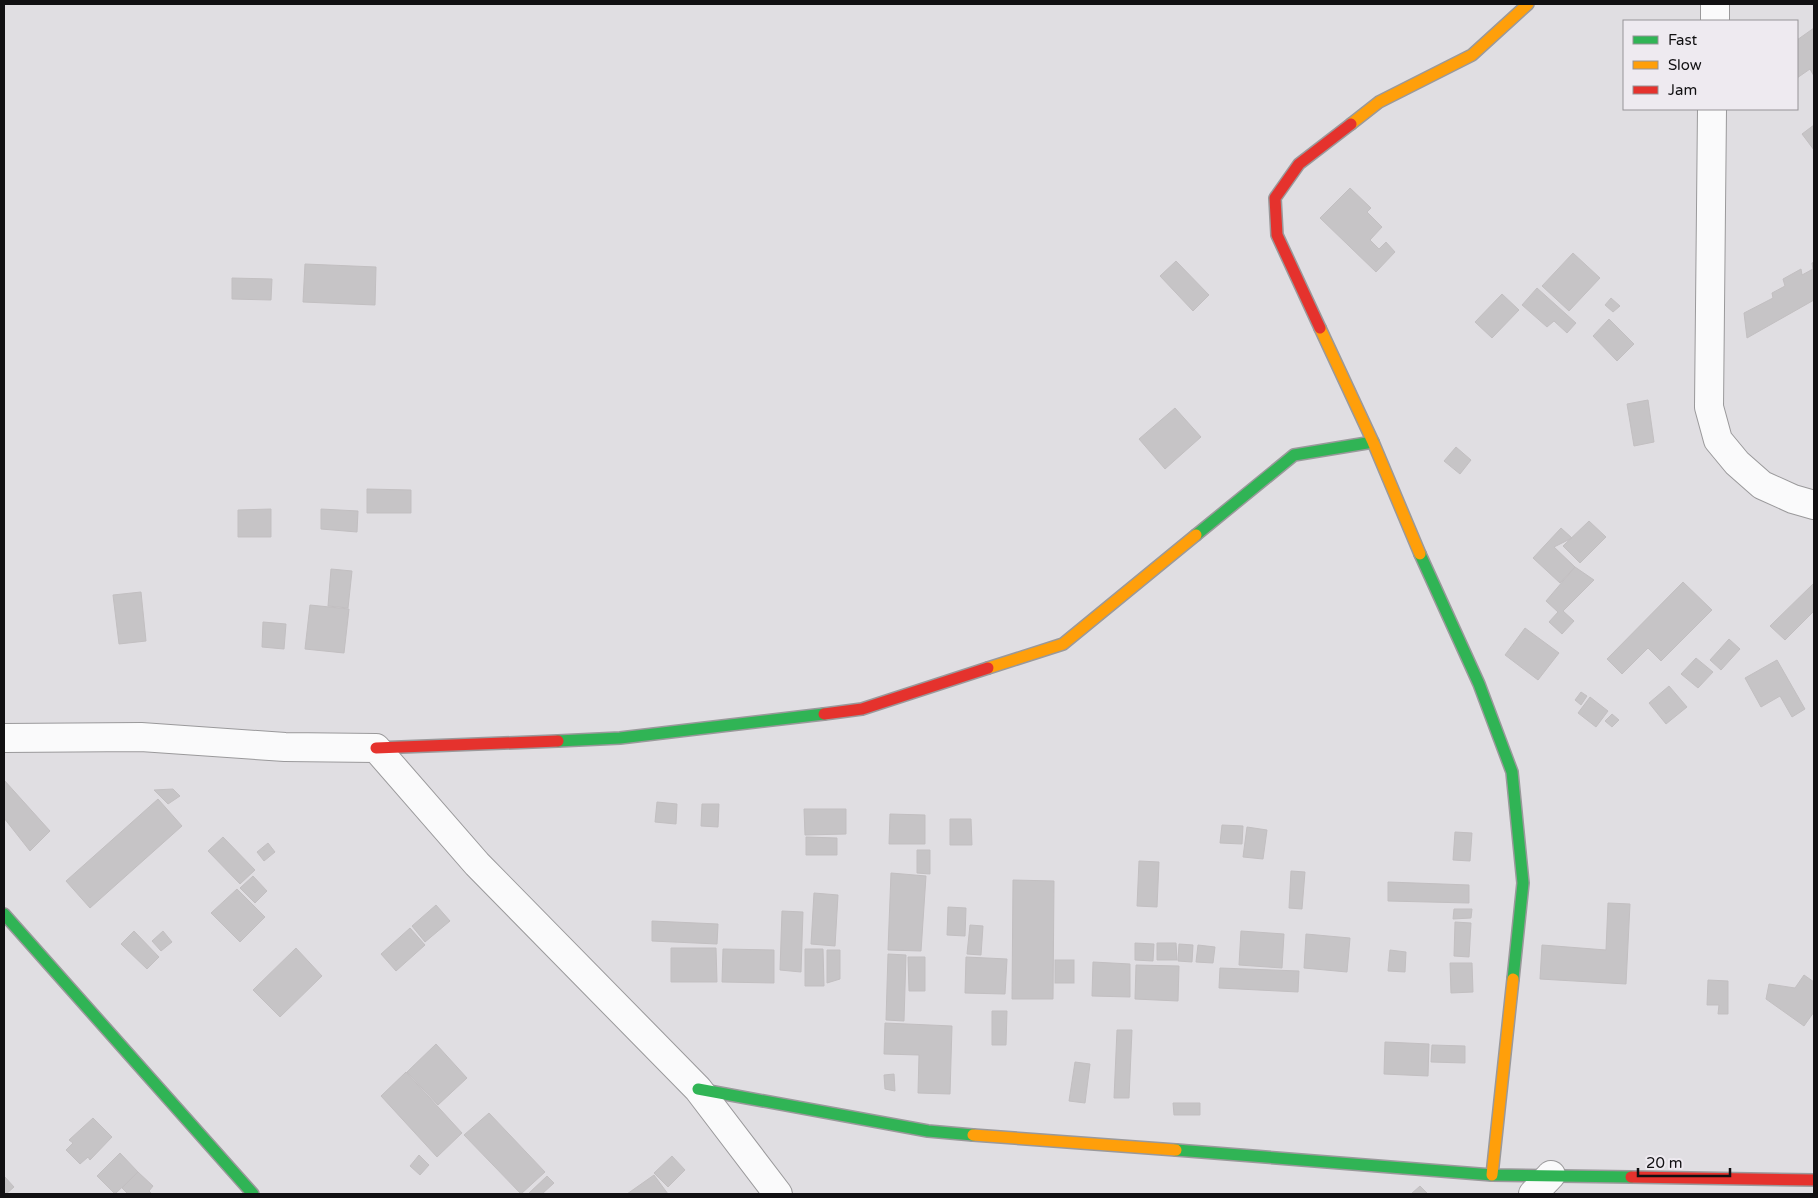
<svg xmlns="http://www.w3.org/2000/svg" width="1818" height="1198" font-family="'Varela Round',sans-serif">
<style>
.building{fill:#c6c4c6;stroke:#c2bfc1}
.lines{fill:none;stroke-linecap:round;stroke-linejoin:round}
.street-casing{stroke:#9a999b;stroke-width:30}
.fast-casing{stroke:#9a999b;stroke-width:14}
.slow-casing{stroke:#9a999b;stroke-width:14}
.jam-casing{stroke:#9a999b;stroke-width:14}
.street{stroke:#fafafb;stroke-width:28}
.fast{stroke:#30b455;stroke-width:11}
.slow{stroke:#ff9f0a;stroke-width:11}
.jam{stroke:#e5322d;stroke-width:11}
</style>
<rect width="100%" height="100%" fill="#e0dee2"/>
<g class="building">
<polygon points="1814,28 1814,76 1810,69 1797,78 1797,40"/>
<polygon points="1814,125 1814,150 1802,134"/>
<polygon points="1350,188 1371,208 1367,212 1382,227 1370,240 1379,249 1386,242 1395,252 1376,272 1320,218"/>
<polygon points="1573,253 1600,278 1569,311 1542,286"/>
<polygon points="1176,261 1209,295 1193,311 1160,276"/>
<polygon points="1814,262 1814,300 1747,338 1744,313 1773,298 1772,293 1785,286 1783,279 1801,269 1802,275 1813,269 1812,263"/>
<polygon points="305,264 376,267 375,305 303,302"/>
<polygon points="232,278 272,279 271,300 232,299"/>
<polygon points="1537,288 1576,323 1567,333 1554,321 1547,327 1522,305"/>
<polygon points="1502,294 1519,310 1492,338 1475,322"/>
<polygon points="1611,298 1620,306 1613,312 1605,305"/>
<polygon points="1609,319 1634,344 1617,361 1593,336"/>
<polygon points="1648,400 1654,442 1634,446 1627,404"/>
<polygon points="1175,408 1201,437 1165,469 1139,439"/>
<polygon points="1456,447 1471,460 1460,474 1444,461"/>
<polygon points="367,489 411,490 411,513 367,513"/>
<polygon points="271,509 271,537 238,537 238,510"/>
<polygon points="321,509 358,511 357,532 321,529"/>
<polygon points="1589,521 1606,537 1580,563 1563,546"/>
<polygon points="1561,528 1572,538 1554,547 1575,567 1560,583 1533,558"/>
<polygon points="1575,567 1594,580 1563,611 1574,621 1562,634 1549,622 1558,612 1546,601"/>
<polygon points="331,569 352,571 348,608 328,606"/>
<polygon points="1683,582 1712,610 1661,661 1648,648 1622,674 1607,659"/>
<polygon points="1814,583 1814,611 1785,640 1770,626"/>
<polygon points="141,592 146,641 119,644 113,595"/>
<polygon points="310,605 349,609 344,653 305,649"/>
<polygon points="263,622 286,624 284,649 262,647"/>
<polygon points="1525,628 1559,653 1538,680 1505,655"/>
<polygon points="1729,639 1740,649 1721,670 1710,660"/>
<polygon points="1696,658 1713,672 1698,688 1681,674"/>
<polygon points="1777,660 1805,709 1792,717 1780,696 1761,707 1745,678"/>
<polygon points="1669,686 1687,707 1666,724 1649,703"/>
<polygon points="1581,692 1587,696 1581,705 1575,700"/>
<polygon points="1590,697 1608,711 1596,727 1578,713"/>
<polygon points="1612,714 1619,720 1612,727 1605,721"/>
<polygon points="4,780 50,831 30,851 4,818"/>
<polygon points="173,789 180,796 168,804 154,790"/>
<polygon points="158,799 182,826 90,908 66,881"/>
<polygon points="657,802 677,804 676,824 655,822"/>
<polygon points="702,804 719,804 718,827 701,826"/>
<polygon points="804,809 846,809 846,834 805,835"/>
<polygon points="890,814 925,815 925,844 889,844"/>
<polygon points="950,819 971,819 972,845 950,845"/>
<polygon points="1222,825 1243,826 1242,844 1220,843"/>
<polygon points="1247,827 1267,830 1263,859 1243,857"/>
<polygon points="1455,832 1472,833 1470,861 1453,860"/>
<polygon points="223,837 255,870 240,884 208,851"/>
<polygon points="806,837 837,838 837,855 806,855"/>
<polygon points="268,843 275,852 264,861 257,852"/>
<polygon points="917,850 930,850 930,874 917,873"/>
<polygon points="1139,861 1159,862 1157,907 1137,906"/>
<polygon points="1291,871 1305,872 1302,909 1289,908"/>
<polygon points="891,873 926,876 921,951 888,950"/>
<polygon points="253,876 267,891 255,903 240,888"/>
<polygon points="1013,880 1054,881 1053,999 1012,999"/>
<polygon points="1388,882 1469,885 1469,903 1388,901"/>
<polygon points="237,889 265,917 240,942 211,913"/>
<polygon points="814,893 838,895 835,946 811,944"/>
<polygon points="1608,903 1630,904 1626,984 1540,979 1542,945 1606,950"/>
<polygon points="436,905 450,921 425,942 412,926"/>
<polygon points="948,907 966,908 965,936 947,935"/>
<polygon points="1454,909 1472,909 1471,918 1453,919"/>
<polygon points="782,911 803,912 801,972 780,970"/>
<polygon points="652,921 718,924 717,944 652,941"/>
<polygon points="1455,922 1471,923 1469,957 1454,956"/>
<polygon points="970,925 983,926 981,955 967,954"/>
<polygon points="410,928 425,945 396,971 381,954"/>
<polygon points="134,931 159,957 147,969 121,944"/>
<polygon points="163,931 172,942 161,951 152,941"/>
<polygon points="1241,931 1284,934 1282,968 1239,965"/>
<polygon points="1306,934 1350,938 1347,972 1304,968"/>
<polygon points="1135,943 1154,944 1153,961 1135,960"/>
<polygon points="1157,943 1176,943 1177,960 1157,960"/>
<polygon points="1179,944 1193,945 1192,962 1178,961"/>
<polygon points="1198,945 1215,947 1213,963 1196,962"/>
<polygon points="296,948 322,976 280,1017 253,990"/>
<polygon points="671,948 716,948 717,982 671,982"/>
<polygon points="723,949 774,950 774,983 722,982"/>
<polygon points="805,949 823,949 824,986 805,986"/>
<polygon points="827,950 840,950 840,979 827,983"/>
<polygon points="1390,950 1406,952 1405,972 1388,971"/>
<polygon points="888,954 906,955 904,1021 886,1020"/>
<polygon points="908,957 925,957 925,991 909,991"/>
<polygon points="966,957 1007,959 1005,994 965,993"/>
<rect x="1055" y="960" width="19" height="23"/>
<polygon points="1093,962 1130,964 1130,997 1092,996"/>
<polygon points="1450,963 1472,963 1473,992 1451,993"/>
<polygon points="1136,965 1179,966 1178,1001 1135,999"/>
<polygon points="1220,968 1299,971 1298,992 1219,988"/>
<polygon points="1804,975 1814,982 1814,1012 1804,1026 1766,999 1769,984 1795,988"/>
<polygon points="1708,980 1728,981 1728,1014 1718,1014 1719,1005 1707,1005"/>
<polygon points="992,1011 1007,1011 1006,1045 992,1045"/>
<polygon points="885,1023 952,1026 950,1094 918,1093 919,1055 884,1054"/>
<polygon points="1117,1030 1132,1030 1129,1098 1114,1098"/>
<polygon points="1385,1042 1429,1044 1428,1076 1384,1074"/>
<polygon points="436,1044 467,1078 438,1105 407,1072"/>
<polygon points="1432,1045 1465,1046 1465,1063 1431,1062"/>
<polygon points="1075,1062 1090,1064 1085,1103 1069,1101"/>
<polygon points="406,1072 462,1133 437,1157 381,1096"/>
<polygon points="894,1074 895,1091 885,1089 884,1075"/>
<polygon points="1173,1103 1200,1103 1200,1115 1174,1115"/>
<polygon points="489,1113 545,1172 521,1194 464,1135"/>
<polygon points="93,1118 112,1137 90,1160 88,1157 80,1164 66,1150 73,1143 69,1140"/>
<polygon points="120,1153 138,1172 115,1194 97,1176"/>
<polygon points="419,1155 429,1165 420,1175 410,1166"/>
<polygon points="672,1156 685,1170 668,1187 654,1173"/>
<polygon points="138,1172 153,1186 149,1191 152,1194 128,1194 122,1188"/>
<polygon points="654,1175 668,1194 627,1194"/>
<polygon points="4,1176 14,1187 6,1194 4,1194"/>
<polygon points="547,1176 554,1183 542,1194 528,1194"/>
<polygon points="1420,1186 1428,1194 1411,1194"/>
</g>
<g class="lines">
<g class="street-casing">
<g id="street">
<polyline points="1715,21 1715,4"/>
<polyline points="1712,109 1709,407 1718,440 1737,463 1762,485 1793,499 1814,505"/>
<polyline points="4,738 141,737 285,747 376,748 477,864 698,1089 778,1194"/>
<polyline points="1533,1194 1551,1175"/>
</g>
</g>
<g class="fast-casing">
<g id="fast">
<polyline points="1196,535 1294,455 1373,442"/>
<polyline points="1420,554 1479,684 1512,772 1523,883 1513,979"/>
<polyline points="558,741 620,738 824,714"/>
<polyline points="4,914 253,1194"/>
<polyline points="698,1089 928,1131 973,1135"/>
<polyline points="1176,1150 1492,1175 1631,1177"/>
</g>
</g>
<g class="slow-casing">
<g id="slow">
<polyline points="1351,124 1379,102 1472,55 1528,4"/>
<polyline points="1320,328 1373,442 1420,554"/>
<polyline points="988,668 1063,644 1196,535"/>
<polyline points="973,1135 1176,1150"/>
<polyline points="1492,1175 1513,979"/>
</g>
</g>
<g class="jam-casing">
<g id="jam">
<polyline points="1320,328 1277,235 1275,198 1299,164 1351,124"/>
<polyline points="824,714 862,709 988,668"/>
<polyline points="376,748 558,741"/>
<polyline points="1631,1177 1814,1180"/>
</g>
</g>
<use href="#street" class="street"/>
<use href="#fast" class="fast"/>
<use href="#slow" class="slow"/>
<use href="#jam" class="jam"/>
</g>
<rect width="1818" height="1198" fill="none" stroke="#111012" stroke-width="10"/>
<rect x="1623" y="20" width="175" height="90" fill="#eeeaf0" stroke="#969397"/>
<rect x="1633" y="36" width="25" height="8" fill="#30b455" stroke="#969397"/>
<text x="1668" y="45" font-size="15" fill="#111012">Fast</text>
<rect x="1633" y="61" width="25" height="8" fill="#ff9f0a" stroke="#969397"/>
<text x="1668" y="70" font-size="15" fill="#111012">Slow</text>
<rect x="1633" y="86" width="25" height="8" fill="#e5322d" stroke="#969397"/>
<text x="1668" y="95" font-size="15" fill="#111012">Jam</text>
<path d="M1638 1168v8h92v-8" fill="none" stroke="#111012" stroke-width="2.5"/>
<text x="1646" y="1168" font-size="15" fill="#111012" stroke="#eeeaf0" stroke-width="4" paint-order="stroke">20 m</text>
</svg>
